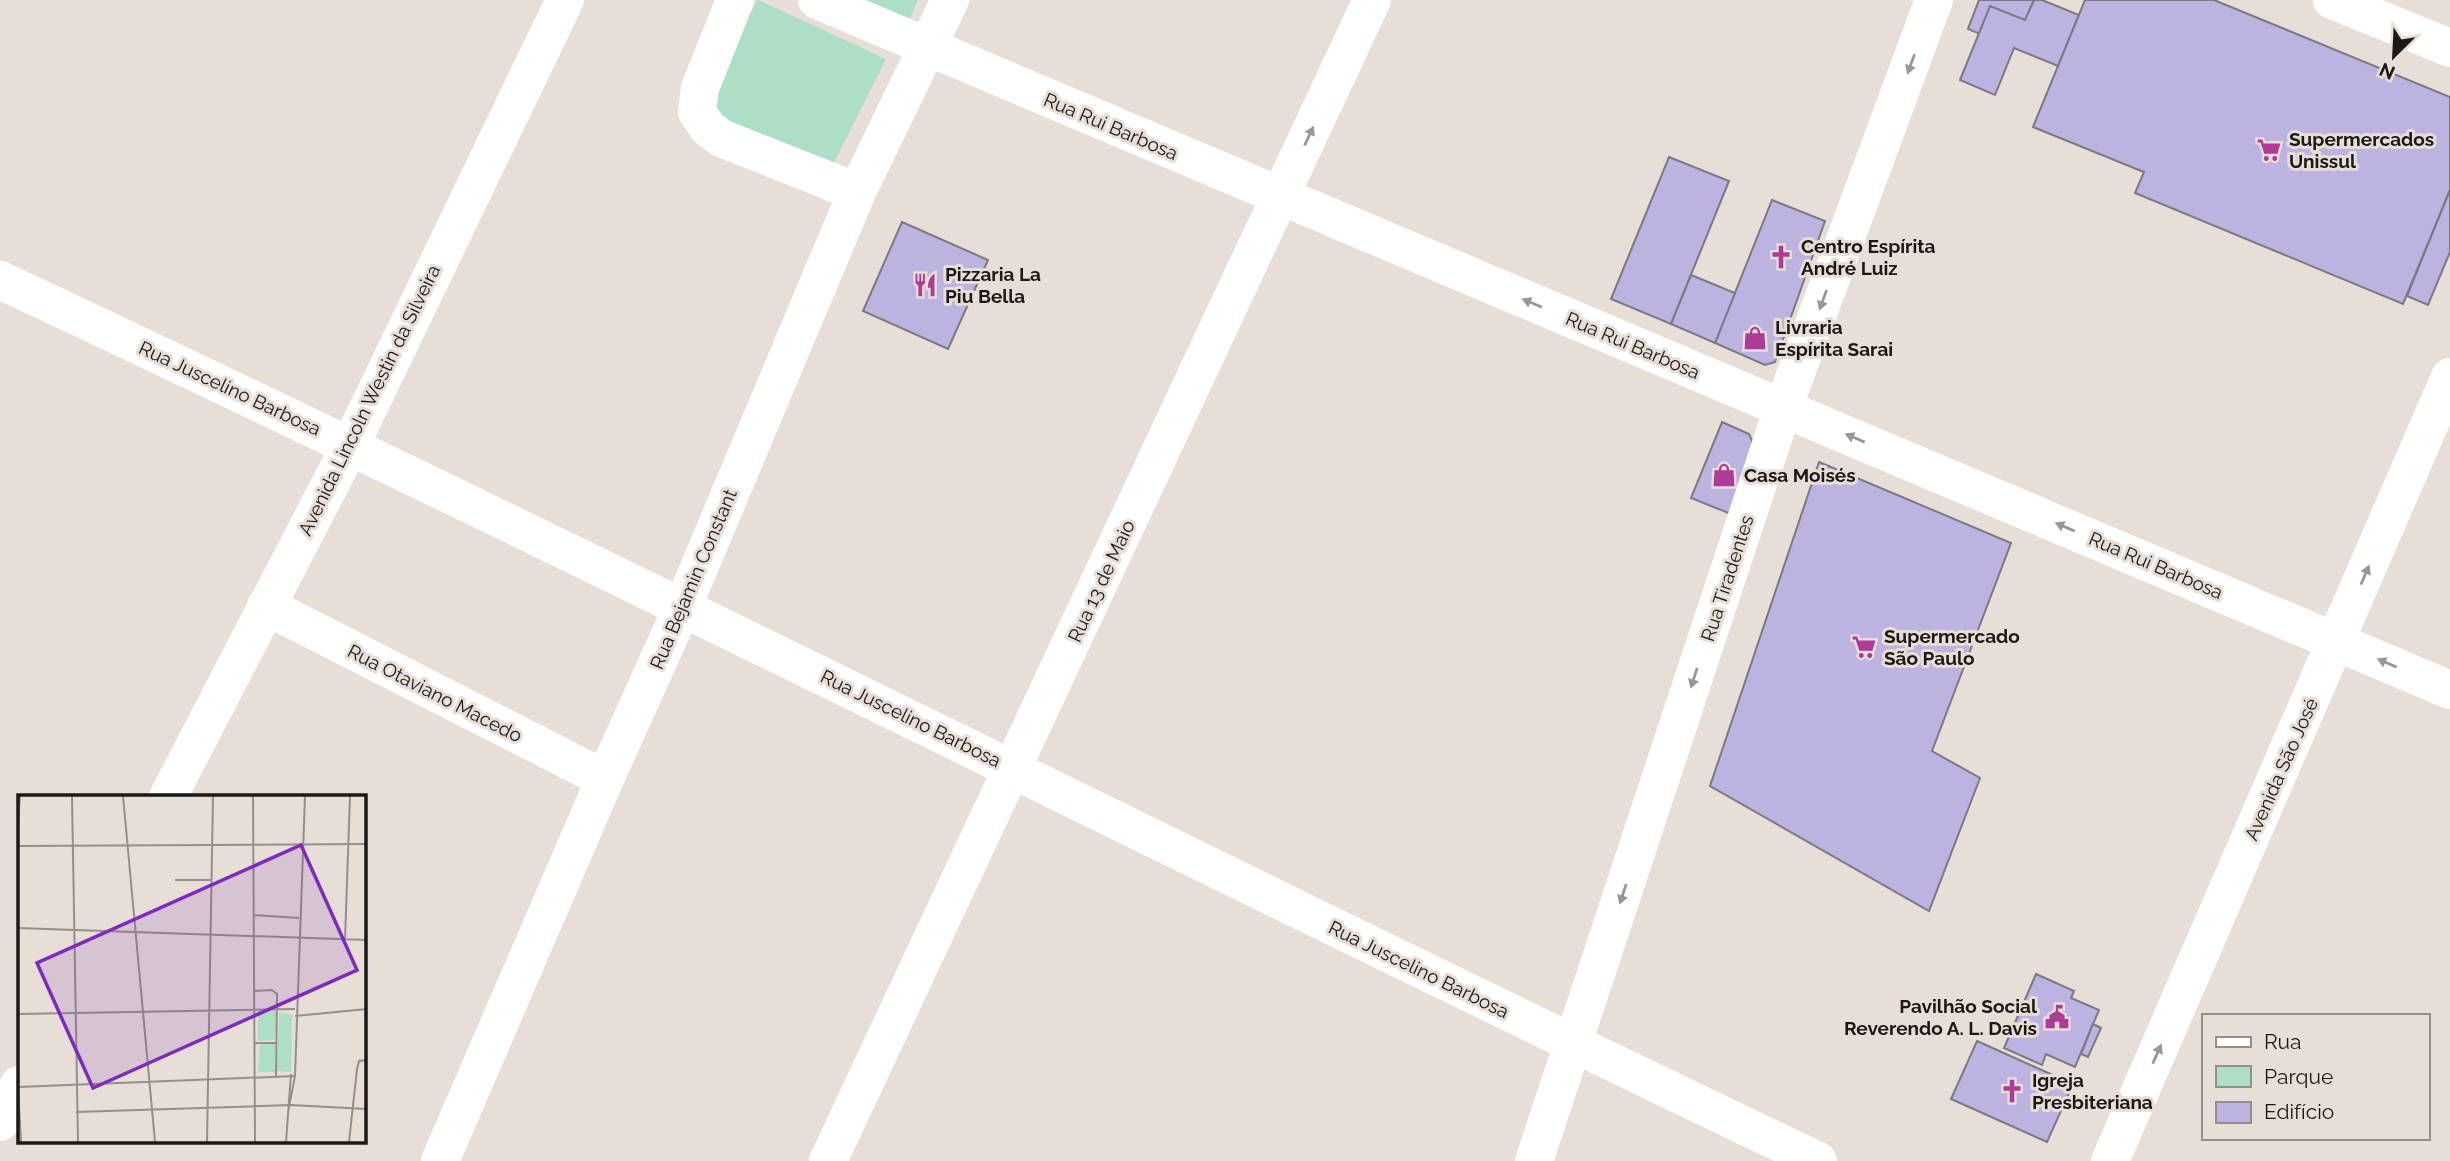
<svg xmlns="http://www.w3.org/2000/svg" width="2450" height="1161" font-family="Raleway,sans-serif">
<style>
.green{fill:#addec6}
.building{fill:#bcb3e0;stroke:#7b7982;stroke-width:2}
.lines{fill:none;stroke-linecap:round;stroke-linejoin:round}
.minor{stroke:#fff;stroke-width:38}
.primary{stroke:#fff;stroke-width:38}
.oneway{fill:#989796}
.labels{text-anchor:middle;stroke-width:6;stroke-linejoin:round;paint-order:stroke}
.street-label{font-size:19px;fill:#1b1816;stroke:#e7ded7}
.poi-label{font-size:19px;font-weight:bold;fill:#1b1816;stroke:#e7ded7;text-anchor:start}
.inset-road{fill:none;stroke:#958f8a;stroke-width:2}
.view{fill:#7b2cbf;fill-opacity:0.15;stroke:#7b2cbf;stroke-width:3.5}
.inset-edge{fill:none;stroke:#1b1816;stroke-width:3.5}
</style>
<rect width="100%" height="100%" fill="#e7ded7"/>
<g class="green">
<polygon points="758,0 886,59 833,164 730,131 707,107 711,79"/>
<polygon points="851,0 918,0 908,23"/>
</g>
<g class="building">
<polygon points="1979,0 2034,0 2014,48 1968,29"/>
<polygon points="2034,0 2042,0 2079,15 2058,66 2014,48 1995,95 1960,80 1990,6 2025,20"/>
<polygon points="2085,0 2214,0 2450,97 2450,190 2403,304 2135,193 2144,172 2033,127"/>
<polygon points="1669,157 1729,181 1671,324 1611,299"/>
<polygon points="2450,190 2450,252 2428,305 2407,296"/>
<polygon points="1772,200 1825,221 1775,362 1765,365 1715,343"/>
<polygon points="902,222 988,260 948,349 863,311"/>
<polygon points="1691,275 1735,293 1715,343 1671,324"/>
<polygon points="1722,422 1749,434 1757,451 1731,514 1691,498"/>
<polygon points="1819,462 2011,543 1932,751 1980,778 1929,911 1710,786"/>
<polygon points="2036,974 2074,991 2071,998 2099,1010 2075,1067 2046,1054 2042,1065 2004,1048"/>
<polygon points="2093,1024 2101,1028 2088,1057 2081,1054"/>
<polygon points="1977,1041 2073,1084 2047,1142 1951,1099"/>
</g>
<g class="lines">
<g class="minor">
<polyline points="735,0 700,88 697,112 708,128 721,138 857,192"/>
<polyline points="817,0 2450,690"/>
<polyline points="2332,0 2450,48"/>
<path d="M0,280C610,566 1210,871 1818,1161"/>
<polyline points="266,606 605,779"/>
<polyline points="440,1161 605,779 683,606 857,192 950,0"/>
<polyline points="828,1161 1372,0"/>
<polyline points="1534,1161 1783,408 1934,0"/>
<polyline points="2110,1161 2450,377"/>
</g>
<g class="primary">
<polyline points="168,797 351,444 565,0"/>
<polyline points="0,1122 19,1085"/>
</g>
</g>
<defs><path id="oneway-solid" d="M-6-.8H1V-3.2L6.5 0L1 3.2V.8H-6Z" transform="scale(1.75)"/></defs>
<g class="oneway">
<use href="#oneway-solid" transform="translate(1911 64) rotate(110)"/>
<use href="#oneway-solid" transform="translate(1309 136) rotate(-65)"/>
<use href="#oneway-solid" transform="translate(1823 300) rotate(110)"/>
<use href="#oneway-solid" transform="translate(1532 303) rotate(-157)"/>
<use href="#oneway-solid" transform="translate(1855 438) rotate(-157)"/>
<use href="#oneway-solid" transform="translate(2065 527) rotate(-157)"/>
<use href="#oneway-solid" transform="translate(2365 575) rotate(-67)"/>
<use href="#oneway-solid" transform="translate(2387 663) rotate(-157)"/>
<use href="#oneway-solid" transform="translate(1694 678) rotate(108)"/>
<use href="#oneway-solid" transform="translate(1623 894) rotate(108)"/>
<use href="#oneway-solid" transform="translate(2157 1054) rotate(-66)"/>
</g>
<defs>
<g id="supermarket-bare" transform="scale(1.89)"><path d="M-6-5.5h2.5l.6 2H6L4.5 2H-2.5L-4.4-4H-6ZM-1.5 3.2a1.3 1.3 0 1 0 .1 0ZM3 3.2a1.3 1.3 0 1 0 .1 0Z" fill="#ae3b96" stroke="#e7ded7" stroke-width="2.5" paint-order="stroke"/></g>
<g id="church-bare" transform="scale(1.89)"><path d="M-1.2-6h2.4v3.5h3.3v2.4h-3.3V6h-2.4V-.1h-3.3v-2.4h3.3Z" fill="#ae3b96" stroke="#e7ded7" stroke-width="2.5" paint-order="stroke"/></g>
<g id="restaurant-bare" transform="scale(1.89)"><path d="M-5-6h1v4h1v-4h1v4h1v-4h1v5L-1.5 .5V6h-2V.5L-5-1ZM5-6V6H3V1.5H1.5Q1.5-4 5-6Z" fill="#ae3b96" stroke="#e7ded7" stroke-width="2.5" paint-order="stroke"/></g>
<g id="shop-bare" transform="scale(1.89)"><path d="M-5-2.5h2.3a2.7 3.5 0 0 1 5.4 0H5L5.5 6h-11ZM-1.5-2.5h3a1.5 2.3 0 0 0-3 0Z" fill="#ae3b96" stroke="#e7ded7" stroke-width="2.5" paint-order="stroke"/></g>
<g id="civic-bare" transform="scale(1.89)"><path d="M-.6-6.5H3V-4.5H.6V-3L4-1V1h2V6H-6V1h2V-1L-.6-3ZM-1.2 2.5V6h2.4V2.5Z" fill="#ae3b96" stroke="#e7ded7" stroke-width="2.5" paint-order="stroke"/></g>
</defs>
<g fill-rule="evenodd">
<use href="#supermarket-bare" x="2269" y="150"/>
<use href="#church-bare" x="1781" y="257"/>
<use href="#restaurant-bare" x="925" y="285"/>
<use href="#shop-bare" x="1755" y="338"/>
<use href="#shop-bare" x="1724" y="475"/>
<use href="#supermarket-bare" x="1864" y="647"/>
<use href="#civic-bare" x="2057" y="1017"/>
<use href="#church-bare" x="2012" y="1091"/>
</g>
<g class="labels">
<g class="street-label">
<text transform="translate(1111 126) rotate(23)" y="7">Rua Rui Barbosa</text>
<text transform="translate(1633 345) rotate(23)" y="7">Rua Rui Barbosa</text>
<text transform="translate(230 388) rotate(25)" y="7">Rua Juscelino Barbosa</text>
<text transform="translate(369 400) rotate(-64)" y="7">Avenida Lincoln Westin da Silveira</text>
<text transform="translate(2156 565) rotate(23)" y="7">Rua Rui Barbosa</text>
<text transform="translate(1727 578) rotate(-72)" y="7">Rua Tiradentes</text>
<text transform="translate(693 579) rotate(-67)" y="7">Rua Bejamin Constant</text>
<text transform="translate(1101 581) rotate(-65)" y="7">Rua 13 de Maio</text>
<text transform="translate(435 693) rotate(27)" y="7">Rua Otaviano Macedo</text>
<text transform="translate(911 718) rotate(26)" y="7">Rua Juscelino Barbosa</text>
<text transform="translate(2281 769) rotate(-66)" y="7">Avenida São José</text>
<text transform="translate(1419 969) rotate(26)" y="7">Rua Juscelino Barbosa</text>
</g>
<g class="poi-label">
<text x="2289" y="146">Supermercados<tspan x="2289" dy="22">Unissul</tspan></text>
<text x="1801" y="253">Centro Espírita<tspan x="1801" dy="22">André Luiz</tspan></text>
<text x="945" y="281">Pizzaria La<tspan x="945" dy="22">Piu Bella</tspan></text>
<text x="1775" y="334">Livraria<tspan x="1775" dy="22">Espírita Sarai</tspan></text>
<text x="1744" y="482">Casa Moisés</text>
<text x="1884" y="643">Supermercado<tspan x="1884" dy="22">São Paulo</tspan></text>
<text x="2037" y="1013" text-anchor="end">Pavilhão Social<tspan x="2037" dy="22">Reverendo A. L. Davis</tspan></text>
<text x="2032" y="1087">Igreja<tspan x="2032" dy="22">Presbiteriana</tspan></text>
</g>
</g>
<g transform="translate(18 795)">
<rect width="348" height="348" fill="#e7ded7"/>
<path d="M240,216H258L257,245L240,246ZM261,218L274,219L273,277L259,276ZM242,249H257V277H240Z" fill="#addec6"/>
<path class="inset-road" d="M54,1L60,347M105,1L137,347M235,1L237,347M0,27L2,1M0,51L349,49M157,85H194M236,120L281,123M0,133L349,145M327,145L332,1M237,196L254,195L259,199L258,281M0,219L277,214M277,221L349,214M237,248H259M0,290L3,347M0,292L277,281M58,317L273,310L349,314M270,317L277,281L287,1M189,347L195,1M268,347L273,279M331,347L339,274L341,266L349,265"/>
<path class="view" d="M283,50L339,175L75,293L19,168Z"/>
<rect width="348" height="348" class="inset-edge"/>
</g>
<rect x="2202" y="1014" width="228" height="126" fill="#e7ded7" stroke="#958f8a" stroke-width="2"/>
<rect x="2216" y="1037" width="35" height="10" fill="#ffffff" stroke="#958f8a" stroke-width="2"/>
<text x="2264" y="1049" font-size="21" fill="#1b1816">Rua</text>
<rect x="2216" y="1066" width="35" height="21" fill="#addec6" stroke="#958f8a" stroke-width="2"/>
<text x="2264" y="1084" font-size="21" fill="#1b1816">Parque</text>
<rect x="2216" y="1102" width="35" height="21" fill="#bcb3e0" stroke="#958f8a" stroke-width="2"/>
<text x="2264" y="1119" font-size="21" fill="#1b1816">Edifício</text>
<g transform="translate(2394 56) rotate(204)" stroke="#e7ded7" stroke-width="5" paint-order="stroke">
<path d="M0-5L12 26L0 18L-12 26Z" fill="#1b1816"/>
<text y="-10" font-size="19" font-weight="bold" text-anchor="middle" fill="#1b1816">N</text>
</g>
</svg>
